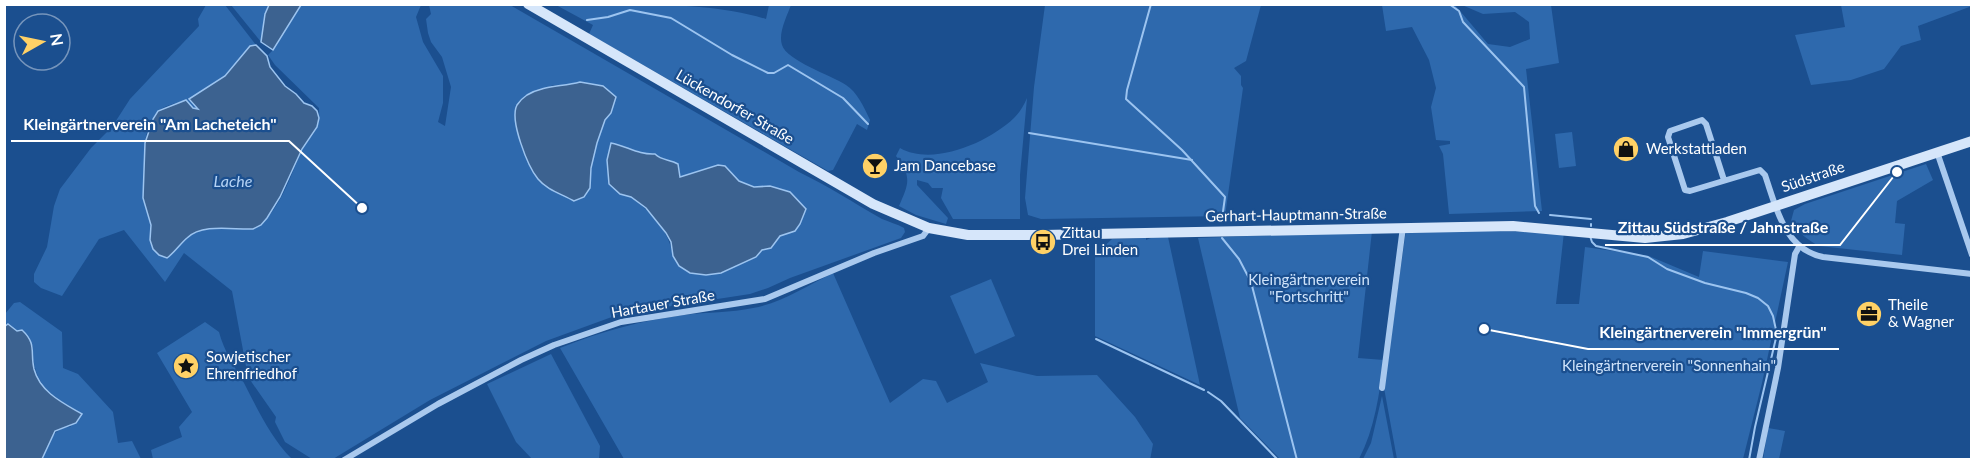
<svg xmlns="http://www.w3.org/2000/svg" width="1976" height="464" font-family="Lato,sans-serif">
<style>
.green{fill:#2e69ad;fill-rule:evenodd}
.water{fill:#3c6290;stroke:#9cc4f0;stroke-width:1.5}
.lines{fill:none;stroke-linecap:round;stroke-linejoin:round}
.stream{stroke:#9cc4f0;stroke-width:2}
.street{stroke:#a9c9ee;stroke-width:6}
.secondary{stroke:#d6e6fa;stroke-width:10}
.labels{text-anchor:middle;stroke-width:4.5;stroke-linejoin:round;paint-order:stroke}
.street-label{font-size:15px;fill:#fff;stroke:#1b4f8f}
.poi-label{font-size:15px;fill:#fff;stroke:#1b4f8f;text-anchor:start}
.park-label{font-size:15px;fill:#cfe3fa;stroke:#1b4f8f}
.water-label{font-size:16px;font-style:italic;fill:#b5d3f5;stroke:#1b4f8f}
.leader{fill:none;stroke:#fff;stroke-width:2}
.callout-dot{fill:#fff;stroke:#1b4f8f;stroke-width:2}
.callout-label{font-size:16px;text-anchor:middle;font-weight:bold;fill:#fff;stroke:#1b4f8f;stroke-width:4.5;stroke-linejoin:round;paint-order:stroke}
</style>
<rect width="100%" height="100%" fill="#1b4f8f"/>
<g class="green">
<path d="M301,4L421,5L416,17L423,42L443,76V103L438,122L445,126L451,87L442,57L431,42L428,33L426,19L431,14L429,5H510L799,172C828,186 854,203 882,219C889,222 897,224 904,228L905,232L901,238L790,278L768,288L750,294L620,314L546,341L430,400L333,459H312L285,442L275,422L276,417L248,377L232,291L184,253L165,282L124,230L99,239L62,296L41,288L34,282V274L47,247L54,206L60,189L91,148L112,127L130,99L199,26L198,19L206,5H225L256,45L250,46L225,76L189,99L198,107L201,121L207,122L214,134L212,138L209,139L205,130L200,126V121L186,100C177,103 162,106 156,113C135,140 147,193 151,224C152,232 148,239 152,247C155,253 160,255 166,258C175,252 180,245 187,238C203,223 233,230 253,229C278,217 291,174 302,150C306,142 314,135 317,127C320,121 319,114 319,108L275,65L268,55L273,50ZM580,82L611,113C599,126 593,153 591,171C590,177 591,185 589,190C585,197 580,198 574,201L544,185L521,145L515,115L517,105L553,85L565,86ZM624,146L642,155L655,154L660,159L673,161L680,177L718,165L725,166L739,181L754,187L770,186L790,192L798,203L800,224L795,231L780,236L771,248L761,250L756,257L721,273L673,256C669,230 651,212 631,197Z"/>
<polygon points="231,5 269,5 265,14 261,42"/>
<path d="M556,5C621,5 706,0 766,19L769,5H791C787,16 778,33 782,45C787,61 831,75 846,85C857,92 864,107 870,120L867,130L857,124L833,170L828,171L589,34L593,25Z"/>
<polygon points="1045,5 1261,5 1246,61 1234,68 1241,76 1241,85 1243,88 1225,216 1041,219 1028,215 1025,198 1034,87"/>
<polygon points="1382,5 1455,5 1488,44 1510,47 1530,39 1529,22 1515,12 1483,14 1462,5 1551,5 1559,63 1526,69 1542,211 1449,214 1443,154 1439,146 1450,144 1450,141 1436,140 1431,107 1436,88 1429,60 1412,27 1386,31"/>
<polygon points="1841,5 1971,4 1972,6 1918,26 1921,40 1901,46 1884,69 1851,80 1811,85 1795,35 1845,27"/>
<path d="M1027,98L1020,175V219H953L941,198L943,188H932L928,183L917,180V185L948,218L946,224L916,215L899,206C909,183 912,177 896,156L900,148C933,167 989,142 1014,118C1020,112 1024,105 1027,98Z"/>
<polygon points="1572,132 1576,166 1559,168 1555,134"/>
<path d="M1926,164L1933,180L1897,201L1895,223L1905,224L1902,255L1819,246C1808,240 1798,233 1791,221L1794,210L1805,204Z"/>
<polygon points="1406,230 1564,232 1556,304 1579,304 1585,247 1649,256 1699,277 1703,251 1788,262 1762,383 1743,459 1397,459 1384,388"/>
<path d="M1372,231L1358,358L1384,360C1379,395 1375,428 1359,459H1280L1240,418L1198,238Z"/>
<polygon points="1153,237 1168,237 1200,385 1095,336 1095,255 1112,239 1146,238 1146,240"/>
<path d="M833,273L890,403L923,379L936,381L947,403L988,382L980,363L1037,376L1097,375L1135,417L1153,444L1150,460L624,459L560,348C602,331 640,321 684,315C707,312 731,313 753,308C781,303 807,286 833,273Z"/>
<polygon points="991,279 1015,336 975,354 950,296"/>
<path d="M20,302L62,332L63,368L78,374L113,412L118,443L132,441L141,459H42C47,445 52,428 70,427L82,414C51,395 32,386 33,346L8,324L5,327V314L14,303Z"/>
<path d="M205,322L219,332C224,351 234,366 244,383C258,410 271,438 292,459H153L151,450L182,437L179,427L192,412L157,353Z"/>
<polygon points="551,354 600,446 599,459 532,459 516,442 487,384"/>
<polygon points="1382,396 1394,459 1363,459 1371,443"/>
<polygon points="1768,428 1785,431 1779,459 1763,460"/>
</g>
<g class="water">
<polygon points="269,5 301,5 273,50 261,42 265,14"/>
<path d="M256,45L267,56L270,67L285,86L296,94L304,103L312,106L317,111L319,118L317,127L302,149L280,197L267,218L261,225L253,229C233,230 203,223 187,238C180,244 175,252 167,258L159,255L153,249L150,240L151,225L143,198L145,143L153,119L158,111L186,100L193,108L198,109L189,99L225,76L250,46Z"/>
<path d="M580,82L603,86L616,97L611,113L605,120L597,143L591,168L590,188L584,197L574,201C562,194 547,190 538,179C528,167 509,120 517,105C519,102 524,97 527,95C544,85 562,87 580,82Z"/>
<path d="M611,143C627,146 638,155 655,154C662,161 670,159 678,164L680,177L718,165L725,166L739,181L754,187L770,186L790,192L806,209L800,224L795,231L780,236L771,248L762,250L756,257L721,273L706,275L690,273L679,266L673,256L671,242L666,233L646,208L631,197L620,194L609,184L607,160Z"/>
<path d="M8,324L17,331L22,330C37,344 30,352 34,369C40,392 63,403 82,414L76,423L55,431L42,459H5L4,327Z"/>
</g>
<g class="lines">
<g class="stream">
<polyline points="1151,4 1127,90 1126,99 1182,150 1225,197 1222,219"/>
<polyline points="1449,4 1459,11 1463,22 1524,87 1535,206 1539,213"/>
<polyline points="587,20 608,17 630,10 671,18 732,55 768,73 774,73 788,65 843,98 868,124"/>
<polyline points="1029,133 1192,160"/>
<polyline points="1550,215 1591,219"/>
<polyline points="1591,224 1591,226"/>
<polyline points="1590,236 1592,242 1596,246 1648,257 1667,269 1705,283 1746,293 1758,298 1768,306 1773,316 1776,330 1776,338 1755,427 1749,460"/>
<polyline points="1222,238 1239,259 1251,282 1297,460"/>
<polyline points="1096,339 1204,390"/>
<polyline points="1208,392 1221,401 1278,460"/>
</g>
<g class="street">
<polyline points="1937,152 1972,255"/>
<path d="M1724,180L1706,124L1702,120L1670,131L1668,137L1685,190L1690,191L1760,170L1765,175C1776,207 1784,249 1823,257L1972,274"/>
<polyline points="1382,388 1403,227"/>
<polyline points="344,460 438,404 521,360 554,345 621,322 765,299 874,253 923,236 929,228"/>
<polyline points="1759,460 1778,368 1795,254 1799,247"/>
</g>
<polyline class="secondary" points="528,4 873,204 929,228 968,235 1043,235 1513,226 1645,238 1683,234 1727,222 1972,141"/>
</g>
<defs>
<g id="shop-disc" transform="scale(1.35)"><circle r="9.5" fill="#ffd166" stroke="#1b4f8f"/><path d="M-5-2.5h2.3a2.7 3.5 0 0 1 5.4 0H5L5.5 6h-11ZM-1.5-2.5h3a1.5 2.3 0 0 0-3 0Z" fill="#111"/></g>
<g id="bar-disc" transform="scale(1.35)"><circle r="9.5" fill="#ffd166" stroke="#1b4f8f"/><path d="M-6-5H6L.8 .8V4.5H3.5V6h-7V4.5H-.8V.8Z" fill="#111"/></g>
<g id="bus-disc" transform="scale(1.35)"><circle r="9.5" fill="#ffd166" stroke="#1b4f8f"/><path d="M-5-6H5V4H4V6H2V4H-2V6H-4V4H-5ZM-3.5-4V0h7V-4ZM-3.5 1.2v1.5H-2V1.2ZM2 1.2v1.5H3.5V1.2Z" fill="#111"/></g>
<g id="office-disc" transform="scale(1.35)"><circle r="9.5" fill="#ffd166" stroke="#1b4f8f"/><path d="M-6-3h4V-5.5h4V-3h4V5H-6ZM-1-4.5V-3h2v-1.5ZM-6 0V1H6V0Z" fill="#111"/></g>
<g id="sight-disc" transform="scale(1.35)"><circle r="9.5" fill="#ffd166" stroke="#1b4f8f"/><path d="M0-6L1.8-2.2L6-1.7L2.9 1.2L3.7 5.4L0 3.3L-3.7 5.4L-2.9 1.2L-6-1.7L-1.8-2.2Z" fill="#111"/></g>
</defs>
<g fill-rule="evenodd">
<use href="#shop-disc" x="1626" y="149"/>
<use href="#bar-disc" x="875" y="166"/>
<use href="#bus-disc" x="1043" y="242"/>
<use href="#office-disc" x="1869" y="314"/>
<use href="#sight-disc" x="186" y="366"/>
</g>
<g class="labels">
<g class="street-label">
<text transform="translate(735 107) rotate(30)" y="5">Lückendorfer Straße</text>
<text transform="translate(1813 177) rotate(-19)" y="5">Südstraße</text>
<text transform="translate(1296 215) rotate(-1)" y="5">Gerhart-Hauptmann-Straße</text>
<text transform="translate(663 304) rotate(-10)" y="5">Hartauer Straße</text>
</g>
<g class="poi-label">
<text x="1646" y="154">Werkstattladen</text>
<text x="894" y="171">Jam Dancebase</text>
<text x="1062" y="238">Zittau<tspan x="1062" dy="17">Drei Linden</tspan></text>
<text x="1888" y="310">Theile<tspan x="1888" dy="17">&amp; Wagner</tspan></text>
<text x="206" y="362">Sowjetischer<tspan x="206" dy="17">Ehrenfriedhof</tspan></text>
</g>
<g class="park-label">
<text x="1309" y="285">Kleingärtnerverein<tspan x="1309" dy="17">"Fortschritt"</tspan></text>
<text x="1669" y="371">Kleingärtnerverein "Sonnenhain"</text>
</g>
<g class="water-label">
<text x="233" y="187">Lache</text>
</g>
</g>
<path class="leader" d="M362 208L289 141H11M1897 172L1840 245H1605M1484 329L1588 349H1839"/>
<g class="callout-dot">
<circle cx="362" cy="208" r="6"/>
<circle cx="1897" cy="172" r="6"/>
<circle cx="1484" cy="329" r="6"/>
</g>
<g class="callout-label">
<text x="150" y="130">Kleingärtnerverein "Am Lacheteich"</text>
<text x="1723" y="233">Zittau Südstraße / Jahnstraße</text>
<text x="1713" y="338">Kleingärtnerverein "Immergrün"</text>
</g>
<rect width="1976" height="464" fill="none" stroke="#ffffff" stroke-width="12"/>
<g transform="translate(42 42) rotate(81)"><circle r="28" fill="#1b4f8f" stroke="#7695bc" stroke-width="1.5"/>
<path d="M0-4.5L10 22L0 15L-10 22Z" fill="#ffd166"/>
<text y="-9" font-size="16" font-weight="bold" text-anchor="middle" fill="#ffffff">N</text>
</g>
</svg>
